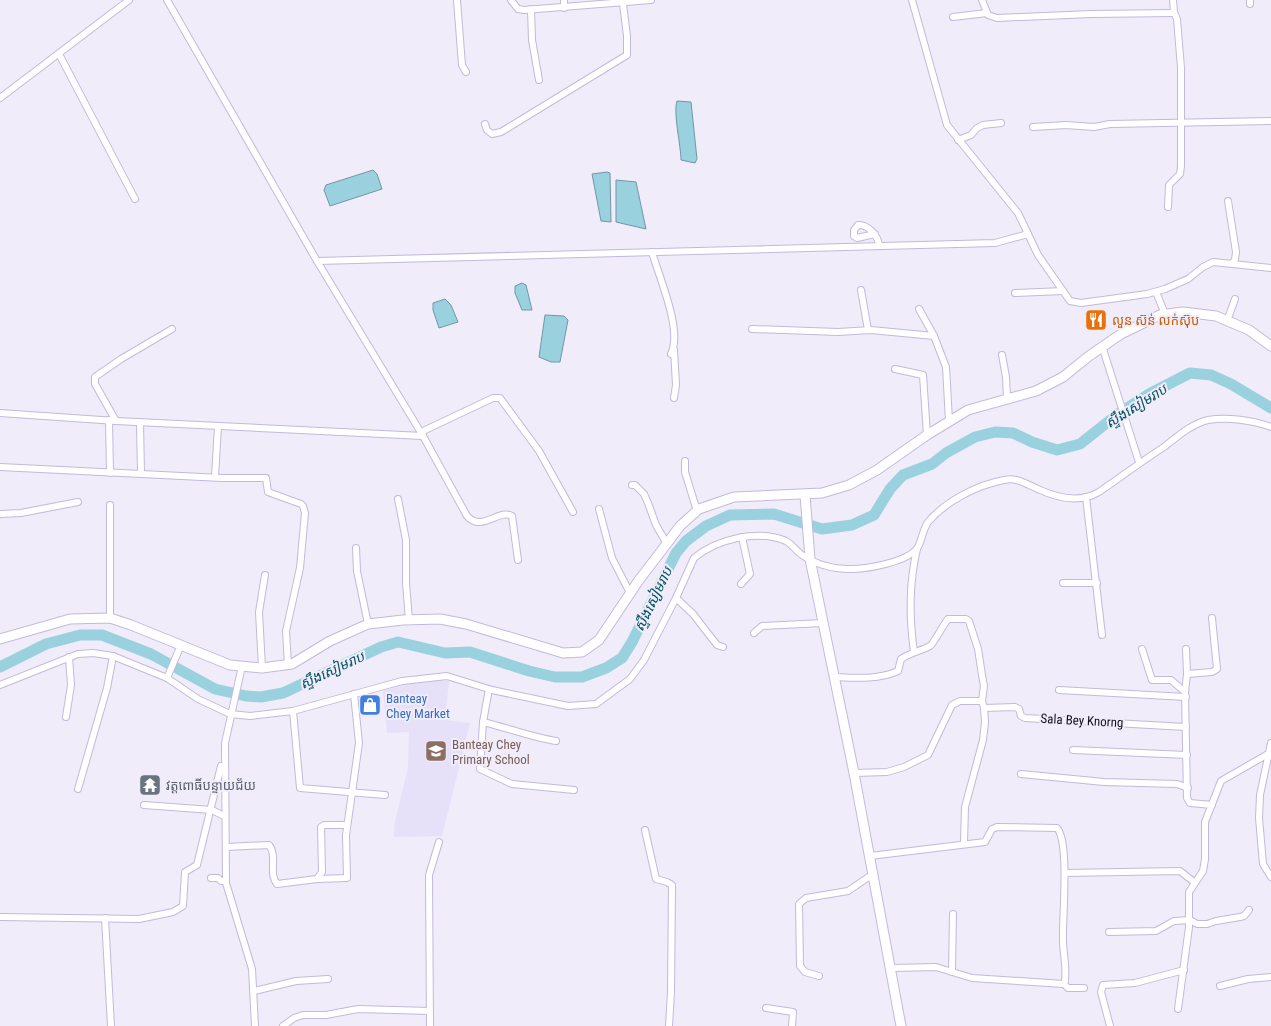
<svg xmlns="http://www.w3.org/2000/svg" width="1271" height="1026" font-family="'Roboto Condensed','Noto Sans Khmer',sans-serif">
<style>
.built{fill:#e7e0f9}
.water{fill:#9ad1de;stroke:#7297a4}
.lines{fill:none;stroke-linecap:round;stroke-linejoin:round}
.river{stroke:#9ad1de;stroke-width:11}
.street-casing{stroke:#c3b9da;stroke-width:8}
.secondary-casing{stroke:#c3b9da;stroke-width:11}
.street{stroke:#fff;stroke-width:6}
.secondary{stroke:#fff;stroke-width:9}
.labels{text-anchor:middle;stroke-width:4;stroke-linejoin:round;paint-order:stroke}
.food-label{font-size:13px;fill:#c56008;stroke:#f0ecfa;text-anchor:start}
.shop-label{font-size:13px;fill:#366cbe;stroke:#f0ecfa;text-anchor:start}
.street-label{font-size:13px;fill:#15111d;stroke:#f0ecfa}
.education-label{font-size:13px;fill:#785e54;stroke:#f0ecfa;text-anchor:start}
.worship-label{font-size:13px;fill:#5b616d;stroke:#f0ecfa;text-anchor:start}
.water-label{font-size:14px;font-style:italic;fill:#045462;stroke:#f0ecfa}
</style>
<rect width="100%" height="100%" fill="#f0ecfa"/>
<polygon class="built" points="432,680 449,681 445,720 470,723 442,836 394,837 394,826 408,768 409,732 387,733 383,691 406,683"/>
<g class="water">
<path d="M677,101L691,102L697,159L695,163L681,160C681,147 673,112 677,101Z"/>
<polygon points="373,170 377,174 382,189 330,206 324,190 326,185"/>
<polygon points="607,172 610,173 611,222 601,221 592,174"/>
<polygon points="616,180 636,182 646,229 616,222"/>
<polygon points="522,283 526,285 532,310 522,310 515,293 515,286"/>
<polygon points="445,299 451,305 458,322 439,328 433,310 433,303"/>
<polygon points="545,315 564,316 568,320 560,362 551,362 539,357"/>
</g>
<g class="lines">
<polyline class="river" points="0,667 46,644 80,635 102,635 151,654 215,689 246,696 261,697 283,693 381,647 398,642 445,653 470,652 529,671 555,677 582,677 606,668 622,658 632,642 676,553 686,541 706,526 730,515 774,514 822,529 852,525 874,515 890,489 903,475 932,464 946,453 975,437 995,432 1013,433 1032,442 1057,450 1080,444 1118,414 1151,393 1190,373 1211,375 1231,384 1271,408"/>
<g class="street-casing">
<g id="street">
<path d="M167,0L317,261L423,436L467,516C482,533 499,508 512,516L518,560"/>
<polyline points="457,0 462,65 466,72"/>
<polyline points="511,0 518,9 524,10 651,0"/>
<polyline points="912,0 947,125 1018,213 1038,255 1070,301 1081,303 1147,294 1165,289 1188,279 1203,267 1213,262 1271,268"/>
<polyline points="982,0 988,15 997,18 1091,14 1174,13"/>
<polyline points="1250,0 1250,4"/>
<polyline points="564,8 564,0"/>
<polyline points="531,9 532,40 539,80"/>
<polyline points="953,17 987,13"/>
<polyline points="59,54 135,199"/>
<polyline points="0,98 129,0"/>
<polyline points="485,124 487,130 492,134 501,132 627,55 627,36 623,4"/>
<polyline points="1033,127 1066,125 1094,127 1110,124 1271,121"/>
<polyline points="958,140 971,135 977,128 983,125 1001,123"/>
<polyline points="1228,201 1236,252 1235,260 1232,263"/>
<polyline points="1168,207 1169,185 1180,174 1181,166 1181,68 1177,19 1174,12 1173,0"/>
<path d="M875,234L857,238L854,236V230L858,225C868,224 878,236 879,245"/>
<path d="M652,252C659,277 683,331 671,354"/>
<polyline points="317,261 995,243 1028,234"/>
<polyline points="861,290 868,330"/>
<polyline points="1156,292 1165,314"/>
<polyline points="1015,293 1063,291"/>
<polyline points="919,309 934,336"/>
<polyline points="1227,321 1235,299"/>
<polyline points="752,329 838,332 871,330 934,336 946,367 949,421"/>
<polyline points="1102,346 1139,462"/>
<polyline points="674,350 676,385 674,398"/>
<polyline points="1002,355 1006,377 1007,398"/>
<polyline points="895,369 923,375 927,435"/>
<polyline points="0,413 116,421 423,436"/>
<polyline points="109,420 110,473"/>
<polyline points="116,421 95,384 95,377 121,359 172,329"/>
<polyline points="140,422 141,474"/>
<polyline points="421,432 493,398 500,398 539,451 573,512"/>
<polyline points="685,461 685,472 697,511"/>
<polyline points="0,467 222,478 266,478 268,492 301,504 303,506 305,513 300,568 286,631 288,665"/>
<polyline points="215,477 218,426"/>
<polyline points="632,485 635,485 644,494 648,503 656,525 667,544"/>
<polyline points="1086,497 1102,635"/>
<polyline points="398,499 406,540 406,583 409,620"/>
<polyline points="599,509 612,558 630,593"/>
<polyline points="0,514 21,513 78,502"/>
<polyline points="356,548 357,571 368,624"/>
<polyline points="1063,583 1097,583"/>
<polyline points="741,584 750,574 742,537"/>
<polyline points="676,598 693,614 717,645 723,647"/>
<polyline points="110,618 110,505"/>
<polyline points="754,633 762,626 823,623"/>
<polyline points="1142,649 1152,680 1171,680 1185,692"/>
<polyline points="1186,649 1187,674"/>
<path d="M914,652C909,617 909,583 917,549"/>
<polyline points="242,666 225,743 226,883 252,969 255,1026"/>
<polyline points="262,668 259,612 265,575"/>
<path d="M835,677C855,678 878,680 898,671L901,659C910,653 923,650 930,646C934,643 943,625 948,619H966L969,621L978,649L982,675L984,686L982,701L984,708L985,722L983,740L965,807L964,843"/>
<polyline points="167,678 181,645"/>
<path d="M0,685L78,654L93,653L113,656L167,678L198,699L230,714L250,716L293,711L402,681L447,676L492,690L568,706L596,704L630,679L644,660L676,598L694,558C717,539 758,529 786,541C792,544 796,551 802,555C817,565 832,569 850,569C867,569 909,562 918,547C922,540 923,529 928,522C946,501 977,485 1004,480C1017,477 1026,484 1038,489C1057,498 1080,503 1099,492C1121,477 1142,461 1164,447C1177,437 1191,424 1208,420C1227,417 1253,420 1271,427"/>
<polyline points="489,689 483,722 480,769 512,784 574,790"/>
<polyline points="1059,690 1186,697"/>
<polyline points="984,708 1015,707 1019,709 1021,716 1025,718 1186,727"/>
<polyline points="293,711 300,788 385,795"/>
<polyline points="66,717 71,685 69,657"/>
<path d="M483,722C508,728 531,737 556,741"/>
<polyline points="1271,743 1260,795 1259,818 1263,864 1271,877"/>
<polyline points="1073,750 1187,755"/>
<polyline points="854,773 887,772 904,767 928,755 952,705 960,701 982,701"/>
<polyline points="1021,774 1104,782 1177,784 1188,788"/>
<polyline points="78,789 107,688 113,656"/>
<polyline points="144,805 212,810 224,816"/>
<polyline points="1212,805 1190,803 1187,798 1185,692 1187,674 1212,672 1217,669 1212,618"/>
<polyline points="645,830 656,879 667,882 672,885 671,992 669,1026"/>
<path d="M226,847L269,845C278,856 268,873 277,884L317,879L347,878L346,835L359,743L354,694"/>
<path d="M870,856L985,842L992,829L997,827L1057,828C1070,842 1062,920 1063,941C1063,952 1068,975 1064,984"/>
<polyline points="1065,873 1180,871 1194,882"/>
<polyline points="211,878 218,878 221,881 226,881"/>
<polyline points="317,879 322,872 321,827 324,825 347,825"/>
<polyline points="0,917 139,919 173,912 183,906 185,872 197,865 221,766"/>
<polyline points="105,918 111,1026"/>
<polyline points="1109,932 1156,931 1174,921 1190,920 1197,924 1207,924 1216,921 1240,917 1244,916 1249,910"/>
<polyline points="891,968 936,967 972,978 1064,984 1068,988 1084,988"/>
<polyline points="952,972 953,914"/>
<polyline points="819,976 805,972 800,966 799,904 806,898 848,891 873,874"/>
<polyline points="1220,986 1248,979 1271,977"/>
<polyline points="254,991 296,981 328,979"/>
<polyline points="766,1008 793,1012 792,1026"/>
<polyline points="1178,1009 1189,927 1189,892 1203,871 1205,859 1205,822 1221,781 1268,754"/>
<polyline points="283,1026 294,1018 303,1015 326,1015 358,1009 430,1011"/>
<polyline points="430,1026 429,875 439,842"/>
<polyline points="1110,1026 1101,992 1103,985 1135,983 1184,970"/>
</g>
</g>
<g class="secondary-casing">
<g id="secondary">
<polyline points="805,495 810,559 854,773 901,1026"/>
<polyline points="0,639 70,619 110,618 131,625 230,665 262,668 292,664 330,641 368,624 403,620 440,619 466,624 563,653 582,652 599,640 639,580 659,554 680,526 699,509 734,497 822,493 849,485 877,470 927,435 968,410 1036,391 1063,377 1089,356 1121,334 1160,315 1183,312 1216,316 1249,330 1271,346"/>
</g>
</g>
<use href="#street" class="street"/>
<use href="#secondary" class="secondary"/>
</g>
<defs>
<g id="restaurant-square" transform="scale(1.15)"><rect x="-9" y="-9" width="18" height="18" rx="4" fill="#e8710a" stroke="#f0ecfa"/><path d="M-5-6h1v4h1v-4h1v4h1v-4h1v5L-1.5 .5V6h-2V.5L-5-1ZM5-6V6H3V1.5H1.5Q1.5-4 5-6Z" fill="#fff"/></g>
<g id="shop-square" transform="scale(1.15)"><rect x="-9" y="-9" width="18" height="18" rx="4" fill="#3f7fe0" stroke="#f0ecfa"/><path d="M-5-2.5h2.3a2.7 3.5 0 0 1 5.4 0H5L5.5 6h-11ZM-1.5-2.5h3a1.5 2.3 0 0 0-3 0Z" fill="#fff"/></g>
<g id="school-square" transform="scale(1.15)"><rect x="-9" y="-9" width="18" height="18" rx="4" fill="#8d6e63" stroke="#f0ecfa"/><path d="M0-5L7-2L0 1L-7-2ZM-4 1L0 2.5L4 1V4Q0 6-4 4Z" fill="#fff"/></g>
<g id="temple-square" transform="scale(1.15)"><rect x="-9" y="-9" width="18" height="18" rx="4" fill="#6b7280" stroke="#f0ecfa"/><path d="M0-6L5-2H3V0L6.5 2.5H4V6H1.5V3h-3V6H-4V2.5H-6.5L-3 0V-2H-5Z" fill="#fff"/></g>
</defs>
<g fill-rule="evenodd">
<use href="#restaurant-square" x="1096" y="320"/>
<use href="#shop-square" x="370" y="705"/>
<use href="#school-square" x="436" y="751"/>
<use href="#temple-square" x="150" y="785"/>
</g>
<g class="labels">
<g class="food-label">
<text x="1112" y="325">លួន ស៊ន់ លក់ស៊ុប</text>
</g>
<g class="shop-label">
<text x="386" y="703">Banteay<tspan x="386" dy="15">Chey Market</tspan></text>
</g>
<g class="street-label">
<text transform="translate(1082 720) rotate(3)" y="5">Sala Bey Knorng</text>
</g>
<g class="education-label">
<text x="452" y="749">Banteay Chey<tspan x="452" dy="15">Primary School</tspan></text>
</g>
<g class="worship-label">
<text x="166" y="790">វត្តពោធិ៍បន្ទាយជ័យ</text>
</g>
<g class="water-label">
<text transform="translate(1136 406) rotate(-32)" y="5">ស្ទឹងសៀមរាប</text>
<text transform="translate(653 599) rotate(-64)" y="5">ស្ទឹងសៀមរាប</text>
<text transform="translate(332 670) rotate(-25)" y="5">ស្ទឹងសៀមរាប</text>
</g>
</g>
</svg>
